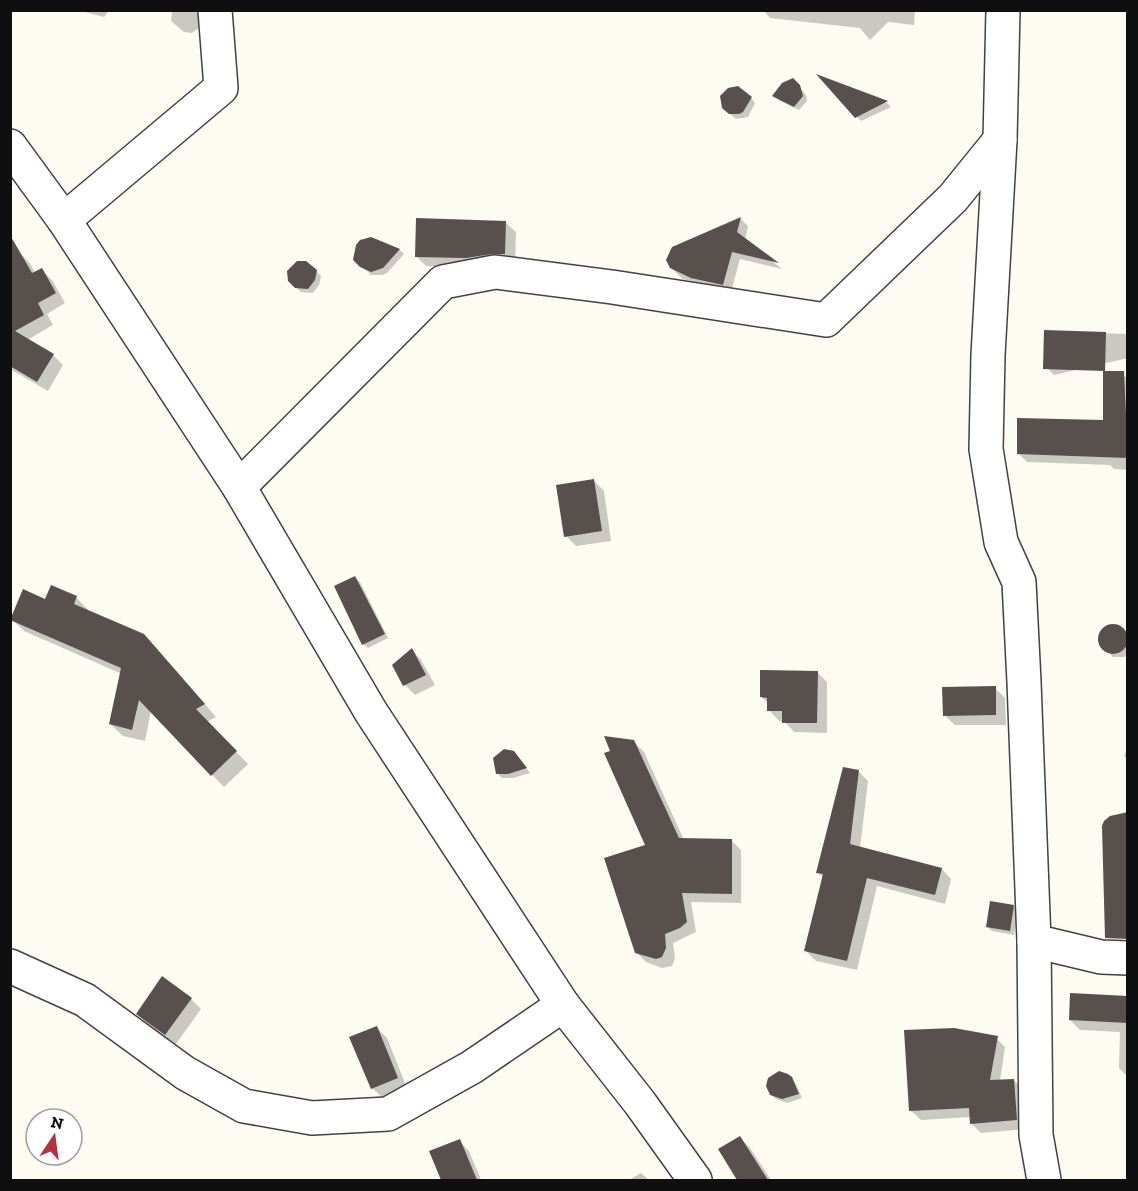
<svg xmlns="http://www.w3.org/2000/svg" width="1138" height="1191" font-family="'Zilla Slab',serif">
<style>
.shadow{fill:#0003}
.building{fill:#57504d}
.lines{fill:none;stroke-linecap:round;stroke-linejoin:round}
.minor-casing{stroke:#424242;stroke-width:36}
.minor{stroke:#fff;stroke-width:33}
</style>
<rect width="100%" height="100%" fill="#fefbf3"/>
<g class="shadow">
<polygon points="77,10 109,10 104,17"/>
<polygon points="172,10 196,10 200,22 200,27 192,33 184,32 171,21"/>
<polygon points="763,10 915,10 914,25 888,22 870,40 860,28 770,18"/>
<polygon points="822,78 887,103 891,107 861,121"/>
<polygon points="798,85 806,95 807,101 799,110 778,100 774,96"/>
<polygon points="751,98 755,103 748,117 736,119 729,113"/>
<polygon points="741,219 748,226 745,240 782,269 740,259 731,292 683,279 671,268 673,248"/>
<polygon points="505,222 516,232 515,264 477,268 426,266 416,256"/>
<polygon points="376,239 400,250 404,254 387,273 382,275 371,275 355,259"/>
<polygon points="20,253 30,263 35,273 42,270 52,280 65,303 47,314 53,325 27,340 53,355 63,365 48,391 10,369 10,258"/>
<polygon points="316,271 321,276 319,285 313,293 301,292 289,281"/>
<polygon points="1045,331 1128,334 1128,358 1054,375 1044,365"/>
<polygon points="1104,375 1128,377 1128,470 1114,469 1110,465 1027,462 1018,453 1105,422"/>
<polygon points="594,481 604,491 611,541 576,546 566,536"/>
<polygon points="355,578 360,582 388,638 368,648 363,644"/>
<polygon points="76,597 88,610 88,612 156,648 216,717 207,722 248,764 224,787 151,711 145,741 123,736 110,724 122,674 24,631 12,619 45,601"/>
<polygon points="1112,625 1128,634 1128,654 1124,657 1113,657 1101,645 1101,633 1103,629"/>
<polygon points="412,650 421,660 435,685 415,695 405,685 394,665"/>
<polygon points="817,672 827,682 827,733 794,732 784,721 779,721 769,710 769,704 761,697"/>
<polygon points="995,688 1005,698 1006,725 955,725 944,715"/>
<polygon points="634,742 644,752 684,840 732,841 741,850 741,903 691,902 696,932 673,943 675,958 672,966 662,968 646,962 636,952 647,846"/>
<polygon points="1128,746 1128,759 1124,756"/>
<polygon points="518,758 530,773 513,778 502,778 497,773"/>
<polygon points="859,772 868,781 860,848 942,869 951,879 945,904 877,886 857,970 816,961 806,951 823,878 818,872"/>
<polygon points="1013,906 1018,911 1014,935 992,931 987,927"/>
<polygon points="162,978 191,999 201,1009 176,1044 147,1024 137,1013"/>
<polygon points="1128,997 1128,1077 1119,1068 1120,1032 1080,1030 1070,1020"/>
<polygon points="377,1028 387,1038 407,1088 383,1098 372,1088"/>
<polygon points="995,1037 1005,1047 1000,1081 1014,1080 1023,1090 1026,1129 981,1133 971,1123 971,1117 921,1120 911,1111"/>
<polygon points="787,1075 796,1084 802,1098 787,1103 776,1099 771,1094"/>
<polygon points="740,1138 750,1148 771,1180 739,1180 720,1150"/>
<polygon points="459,1141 469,1151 481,1180 442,1180 431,1152"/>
<polygon points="641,1173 649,1180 629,1180"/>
</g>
<g class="building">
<polygon points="816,74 888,101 855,118"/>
<polygon points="793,78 800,85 803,96 794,107 772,96 782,83"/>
<polygon points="738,86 752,97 743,112 739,114 729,114 722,108 720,96 728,88"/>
<polygon points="741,217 737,232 779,263 732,252 723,285 691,278 670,268 666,260 672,247"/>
<polygon points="416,218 506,221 505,254 492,254 466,258 415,257"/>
<polygon points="10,235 32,273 42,268 56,293 38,303 44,315 15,331 54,354 37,382 10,366"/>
<polygon points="371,237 400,249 383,268 371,272 360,267 353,260 356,245 360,240"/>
<polygon points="297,261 306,261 317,270 315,280 308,289 295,288 288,281 287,271"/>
<polygon points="1044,330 1106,332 1105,371 1043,369"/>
<polygon points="1103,371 1124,371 1128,458 1017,454 1017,418 1103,420"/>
<polygon points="594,479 602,531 564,537 556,485"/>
<polygon points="355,576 385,634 362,645 334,586"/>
<polygon points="51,585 77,596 74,604 144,634 205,704 196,709 237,751 211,776 139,700 132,730 109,724 121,668 10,620 23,589 45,599"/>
<circle cx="1113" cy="639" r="15"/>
<polygon points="412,648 426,675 403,686 392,665"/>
<polygon points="760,670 818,671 817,723 782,723 782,711 767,711 767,698 760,697"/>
<polygon points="996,686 996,715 943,716 942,687"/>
<polygon points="604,736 634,740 679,838 732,839 732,894 682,893 687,922 680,928 665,934 666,948 662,957 656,959 635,953 604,858 645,845 604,753 610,751"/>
<polygon points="504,749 514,751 527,768 508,774 496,774 493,758"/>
<polygon points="843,767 859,770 850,844 942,868 935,895 867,878 847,961 804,951 823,874 816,873"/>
<polygon points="1128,812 1128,939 1105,938 1102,826 1104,821 1110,816"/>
<polygon points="990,901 1014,905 1010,931 986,927"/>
<polygon points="162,976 192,998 165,1035 136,1014"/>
<polygon points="1070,993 1128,996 1128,1023 1069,1020"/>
<polygon points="377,1026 398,1078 371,1089 349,1037"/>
<polygon points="954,1028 998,1036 990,1080 1014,1079 1017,1120 970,1124 969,1108 909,1111 904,1030"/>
<polygon points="779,1071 788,1074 792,1077 799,1094 782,1099 770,1095 766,1086 768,1078"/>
<polygon points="740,1136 768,1180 737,1180 718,1149"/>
<polygon points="460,1139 477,1180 441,1180 429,1151"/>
</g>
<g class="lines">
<g class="minor-casing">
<g id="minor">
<polyline points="1003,10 1000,140 988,355 986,449 1001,542 1019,582 1024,682 1034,941 1036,1135 1044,1180"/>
<polyline points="10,146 64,220 239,487 371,712 563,1005 640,1103 695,1180"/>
<polyline points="64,220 221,88 215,10"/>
<polyline points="239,487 443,282 495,272 612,287 826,320 953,198 1000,140"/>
<polyline points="1034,941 1101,957 1128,958"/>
<polyline points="10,966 85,1000 185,1073 244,1106 312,1118 388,1114 472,1067 563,1005"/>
</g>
</g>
<use href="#minor" class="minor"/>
</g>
<rect width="1138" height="1191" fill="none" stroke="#0f0f0f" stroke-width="24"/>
<g transform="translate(54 1137) rotate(13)"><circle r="28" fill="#ffffff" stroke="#9f9f9f" stroke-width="1.5"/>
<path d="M0-4.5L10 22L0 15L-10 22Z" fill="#b23441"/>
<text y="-9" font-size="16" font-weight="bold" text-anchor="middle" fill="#0f0f0f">N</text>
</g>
</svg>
